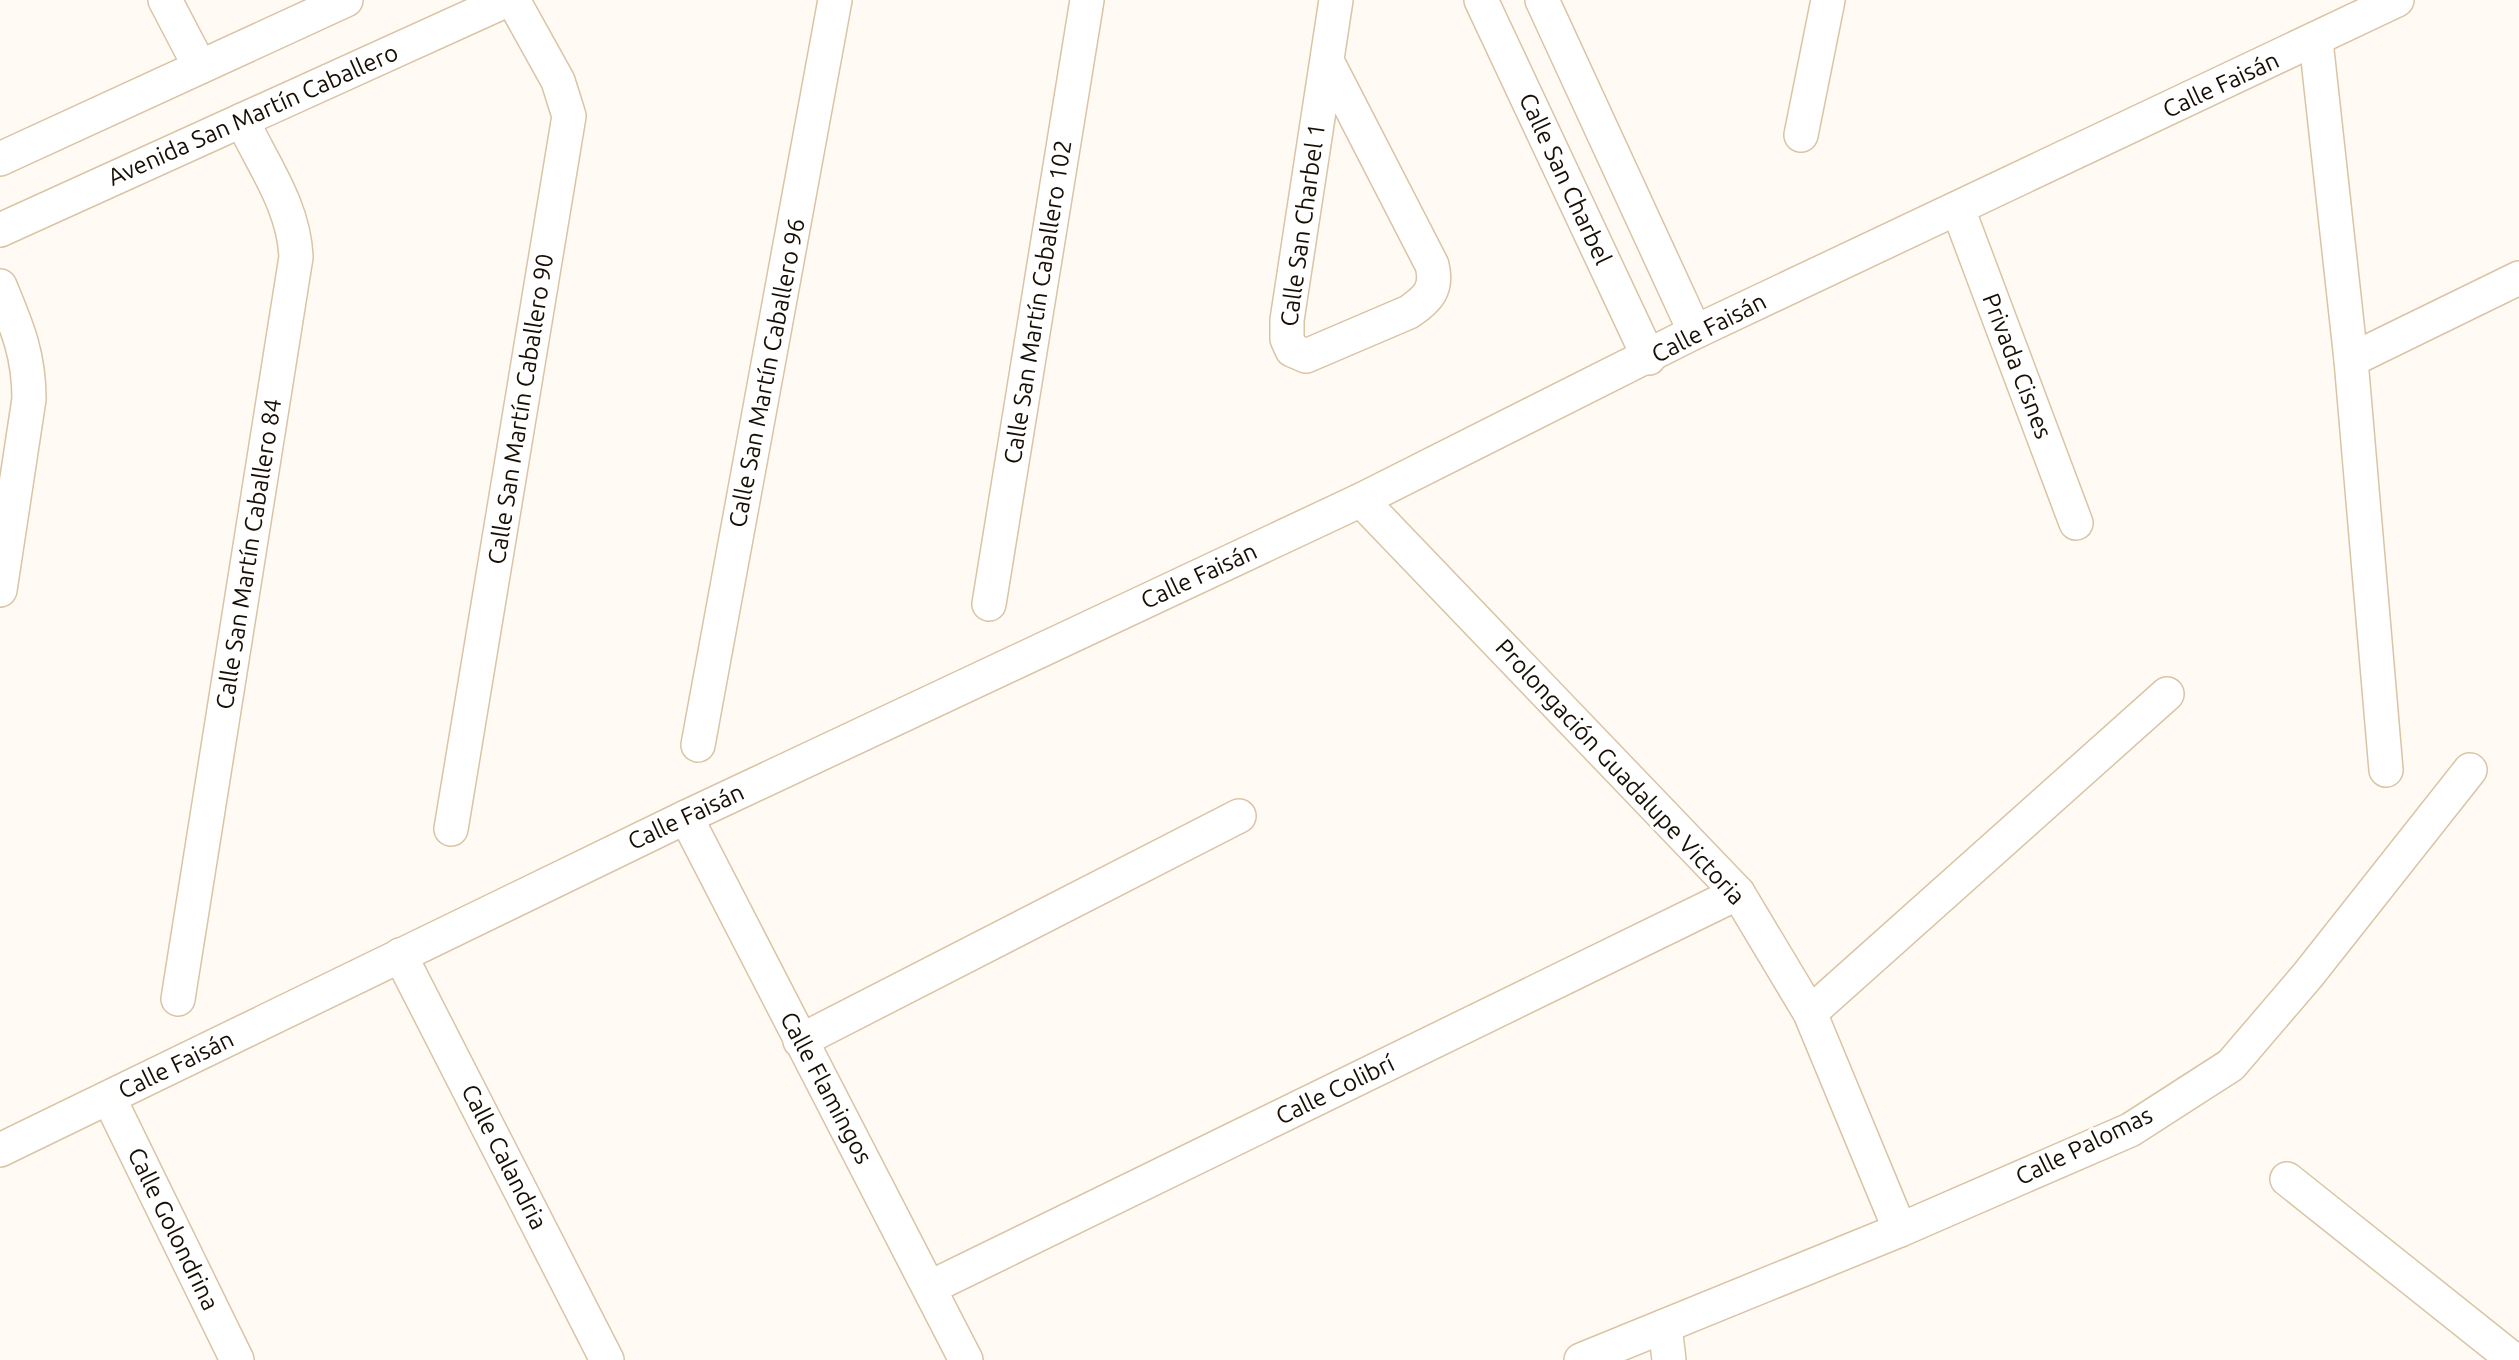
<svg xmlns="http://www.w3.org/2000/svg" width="2519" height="1360" font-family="Ubuntu,sans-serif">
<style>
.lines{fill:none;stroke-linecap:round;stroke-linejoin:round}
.street-casing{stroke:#d9c4a5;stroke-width:36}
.street{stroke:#fff;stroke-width:33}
.labels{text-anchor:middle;stroke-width:6;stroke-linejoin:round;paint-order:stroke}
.street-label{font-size:24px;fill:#170f05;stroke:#fff}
</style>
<rect width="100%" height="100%" fill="#fffaf4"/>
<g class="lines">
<g class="street-casing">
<g id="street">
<polyline points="165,0 200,67"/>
<polyline points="1481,0 1649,358"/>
<polyline points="1542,0 1695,332"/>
<polyline points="2316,41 2351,360 2386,770"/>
<path d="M1327,61L1432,265C1438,289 1428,299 1409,312L1306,356L1292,350L1287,339V320L1336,0"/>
<polyline points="1801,135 1828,0"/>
<polyline points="0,159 346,0"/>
<polyline points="1958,209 2076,523"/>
<polyline points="0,230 507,0"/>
<path d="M0,286C17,327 29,354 29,399L0,590"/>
<polyline points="2351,360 2519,278"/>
<polyline points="1361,500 1738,893 1810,1013 1900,1230"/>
<polyline points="989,604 1087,0"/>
<polyline points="698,745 835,0"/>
<polyline points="686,817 966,1360"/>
<polyline points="451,829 569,116 558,81 513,0"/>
<polyline points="400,955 607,1360"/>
<path d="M178,999L296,257C294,206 263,165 242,120"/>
<polyline points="1810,1013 2167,694"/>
<polyline points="800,1041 1239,816"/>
<polyline points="109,1098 237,1360"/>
<polyline points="0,1150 686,817 1361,500 1695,332 2397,0"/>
<polyline points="2287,1179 2514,1360"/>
<polyline points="931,1287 1738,893"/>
<polyline points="1665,1326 1669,1360"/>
<polyline points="1581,1360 1900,1230 2130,1130 2231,1065 2308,975 2470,770"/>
</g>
</g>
<use href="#street" class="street"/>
</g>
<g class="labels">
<g class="street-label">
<text transform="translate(2221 85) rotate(-25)" y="8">Calle Faisán</text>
<text transform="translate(253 115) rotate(-24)" y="8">Avenida San Martín Caballero</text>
<text transform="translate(1565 179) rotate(65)" y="8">Calle San Charbel</text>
<text transform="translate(1303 225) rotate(-82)" y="8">Calle San Charbel 1</text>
<text transform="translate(1038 302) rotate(-81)" y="8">Calle San Martín Caballero 102</text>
<text transform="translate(1709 328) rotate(-27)" y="8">Calle Faisán</text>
<text transform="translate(2017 366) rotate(69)" y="8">Privada Cisnes</text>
<text transform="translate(767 373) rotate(-79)" y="8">Calle San Martín Caballero 96</text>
<text transform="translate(521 409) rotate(-81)" y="8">Calle San Martín Caballero 90</text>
<text transform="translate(249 554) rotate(-81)" y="8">Calle San Martín Caballero 84</text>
<text transform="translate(1199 576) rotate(-25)" y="8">Calle Faisán</text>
<text transform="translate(1620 772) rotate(47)" y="8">Prolongación Guadalupe Victoria</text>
<text transform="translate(686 817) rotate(-25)" y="8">Calle Faisán</text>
<text transform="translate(176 1065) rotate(-26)" y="8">Calle Faisán</text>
<text transform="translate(826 1088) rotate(62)" y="8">Calle Flamingos</text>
<text transform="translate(1335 1090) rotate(-26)" y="8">Calle Colibrí</text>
<text transform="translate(2084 1146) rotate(-26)" y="8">Calle Palomas</text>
<text transform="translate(504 1157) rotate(63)" y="8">Calle Calandria</text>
<text transform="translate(173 1229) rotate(64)" y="8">Calle Golondrina</text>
</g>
</g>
</svg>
